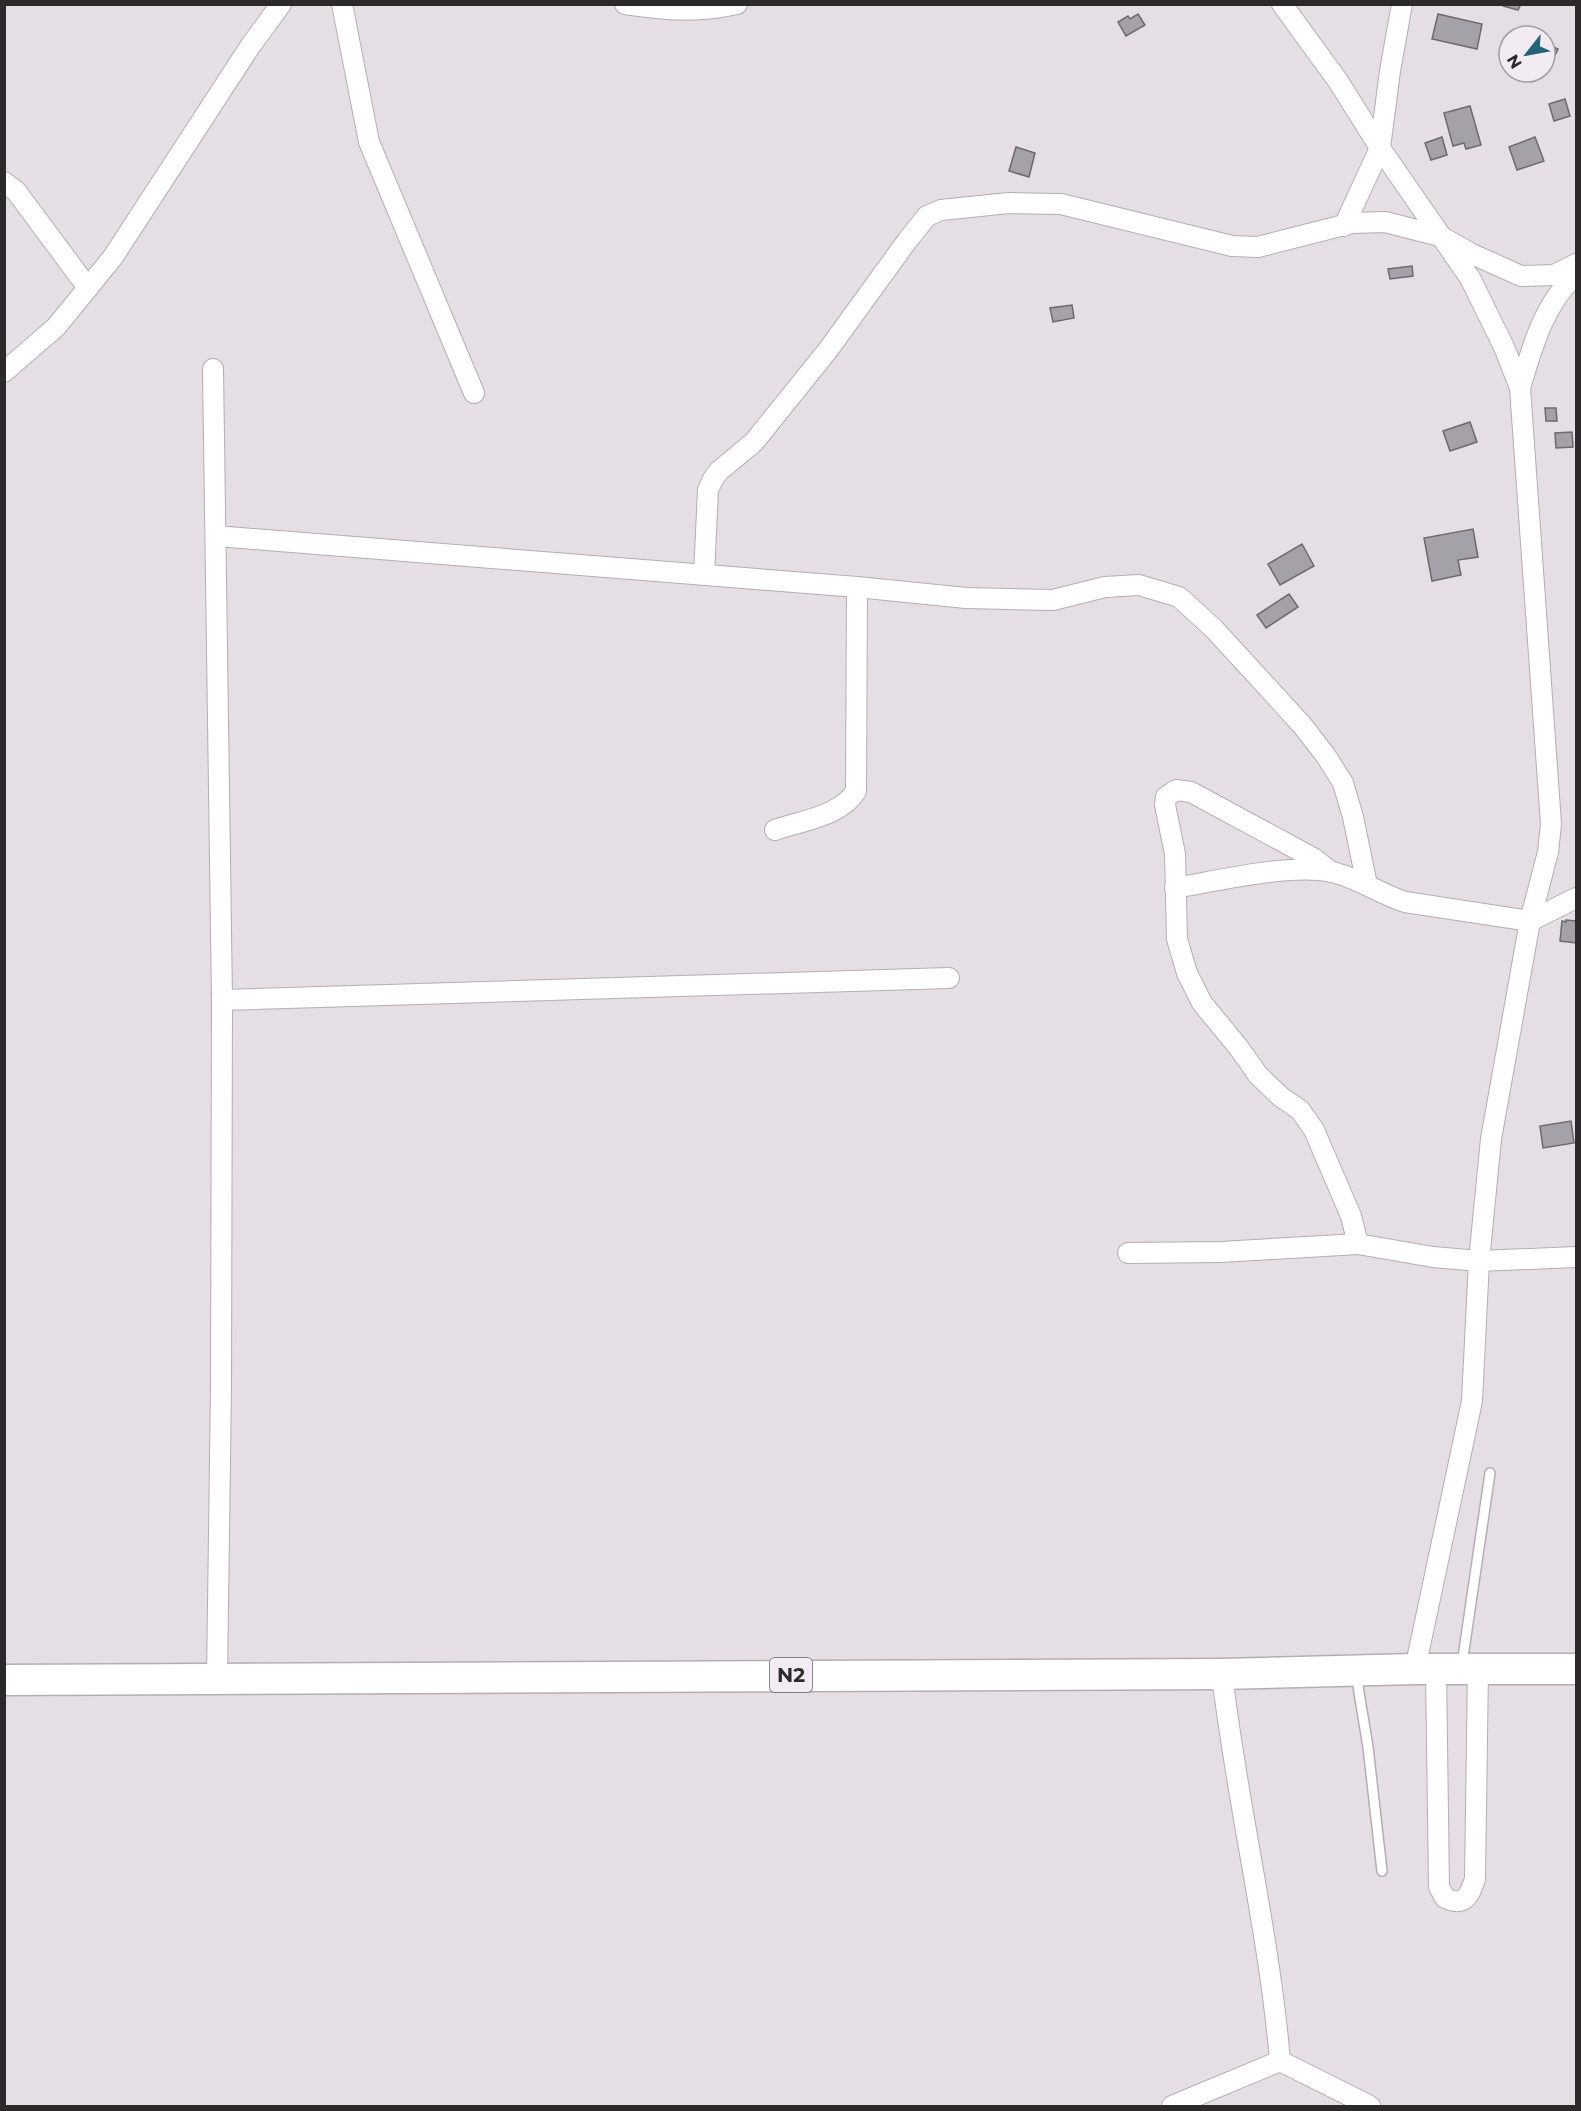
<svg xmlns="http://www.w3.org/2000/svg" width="1581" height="2111" font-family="Montserrat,sans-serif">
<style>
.building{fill:#a5a1a8;stroke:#6c696f;stroke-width:1.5}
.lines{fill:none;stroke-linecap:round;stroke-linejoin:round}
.lane-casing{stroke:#b4aeb3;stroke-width:12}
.street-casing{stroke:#b4aeb3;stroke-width:22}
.primary-casing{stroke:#b4aeb3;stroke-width:33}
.lane{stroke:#fff;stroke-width:9}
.street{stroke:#fff;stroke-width:20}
.primary{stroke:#fff;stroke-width:30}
.labels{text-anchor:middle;stroke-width:6;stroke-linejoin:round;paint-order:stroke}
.shield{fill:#f2ebf1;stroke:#676366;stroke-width:1.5}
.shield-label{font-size:20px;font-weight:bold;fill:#2c292b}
</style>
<rect width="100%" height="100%" fill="#e5dee4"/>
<g class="building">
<polygon points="1503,4 1516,4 1520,6 1518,10 1503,6"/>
<polygon points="1138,14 1145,25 1126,36 1118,22 1128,16 1130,19"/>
<polygon points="1438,14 1482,24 1477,49 1432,39"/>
<polygon points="1545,43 1558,49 1545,75 1539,72 1545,72"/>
<polygon points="1565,99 1570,116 1554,121 1549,104"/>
<polygon points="1470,106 1481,145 1466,149 1464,143 1453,146 1444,113"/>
<polygon points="1442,137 1447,155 1431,160 1425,143"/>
<polygon points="1535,137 1544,161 1517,170 1509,147"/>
<polygon points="1016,147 1035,153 1029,177 1009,171"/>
<polygon points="1412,266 1413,276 1390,279 1388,269"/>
<polygon points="1072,305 1074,318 1053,322 1050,308"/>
<polygon points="1545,408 1556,408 1557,421 1546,421"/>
<polygon points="1470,422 1477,442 1450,451 1443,431"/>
<polygon points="1572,432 1573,447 1556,448 1555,433"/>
<polygon points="1473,529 1478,557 1458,560 1461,575 1432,581 1424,538"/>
<polygon points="1302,544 1314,566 1280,585 1268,564"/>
<polygon points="1289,594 1298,607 1266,628 1257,615"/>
<polygon points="1566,920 1576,921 1576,943 1560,941 1562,921 1566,922"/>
<polygon points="1571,1121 1574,1143 1543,1148 1540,1126"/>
</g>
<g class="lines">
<g class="lane-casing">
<g id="lane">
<polyline points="1462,1664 1490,1473"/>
<polyline points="1356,1674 1368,1747 1382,1871"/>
</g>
</g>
<g class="street-casing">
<g id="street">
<polyline points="342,4 369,142 474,393"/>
<path d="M625,4C666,10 697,13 737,4"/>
<polyline points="1282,4 1338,81 1380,148 1470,278 1504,347 1520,388"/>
<polyline points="4,182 16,191 88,288"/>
<polyline points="1344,226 1380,148 1390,71 1402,4"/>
<polyline points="213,369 222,1000 221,1387 217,1678"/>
<polyline points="4,372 56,327 113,257 249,48 281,4"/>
<polyline points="216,536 857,587 966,598 1053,600 1105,587 1139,585 1179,597 1214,629 1302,725 1326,756 1343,783 1353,817 1367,885"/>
<polyline points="704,575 708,490 713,479 719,471 754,442 828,350 907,241 927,216 941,210 1009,203 1061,204 1232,246 1258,247 1352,223 1385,222 1440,236 1472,254 1521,276 1554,275 1576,264"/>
<path d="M775,830C801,821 841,816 856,791L857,587"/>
<polyline points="1331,872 1313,858 1191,792 1176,790 1166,797 1165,805 1175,854 1177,939 1187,973 1202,1003 1239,1048 1258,1075 1281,1097 1300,1110 1314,1130 1351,1216 1358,1244 1433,1257 1479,1261 1576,1257"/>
<path d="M1175,888C1217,881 1291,863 1332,872C1358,878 1380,894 1405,902L1530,921L1576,898"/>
<polyline points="222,1000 949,978"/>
<polyline points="1128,1253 1221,1252 1358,1244"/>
<path d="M1415,1669L1472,1401L1479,1261L1491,1139L1530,921L1548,852L1551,824L1520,388C1532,348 1544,303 1576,275"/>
<path d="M1436,1669L1439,1887L1445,1898C1465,1907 1469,1896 1475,1879L1478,1669"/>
<path d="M1222,1674C1237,1804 1269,1931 1280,2061"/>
<polyline points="1172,2106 1280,2061 1370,2106"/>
</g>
</g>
<g class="primary-casing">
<polyline id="primary" points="4,1680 1222,1674 1415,1669 1576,1669"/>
</g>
<use href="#lane" class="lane"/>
<use href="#street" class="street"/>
<use href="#primary" class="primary"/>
</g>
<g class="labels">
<rect class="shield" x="770" y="1658" width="42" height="34" rx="4.5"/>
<g class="shield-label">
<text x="791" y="1682">N2</text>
</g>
</g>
<rect width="1581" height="2111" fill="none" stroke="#2c292b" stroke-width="12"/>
<g transform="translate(1527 54) rotate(239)"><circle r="28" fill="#f2ebf1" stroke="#a39da2" stroke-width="1.5"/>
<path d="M0-4.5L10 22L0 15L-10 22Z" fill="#236479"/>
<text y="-9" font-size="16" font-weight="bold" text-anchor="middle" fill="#2c292b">N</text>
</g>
</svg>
